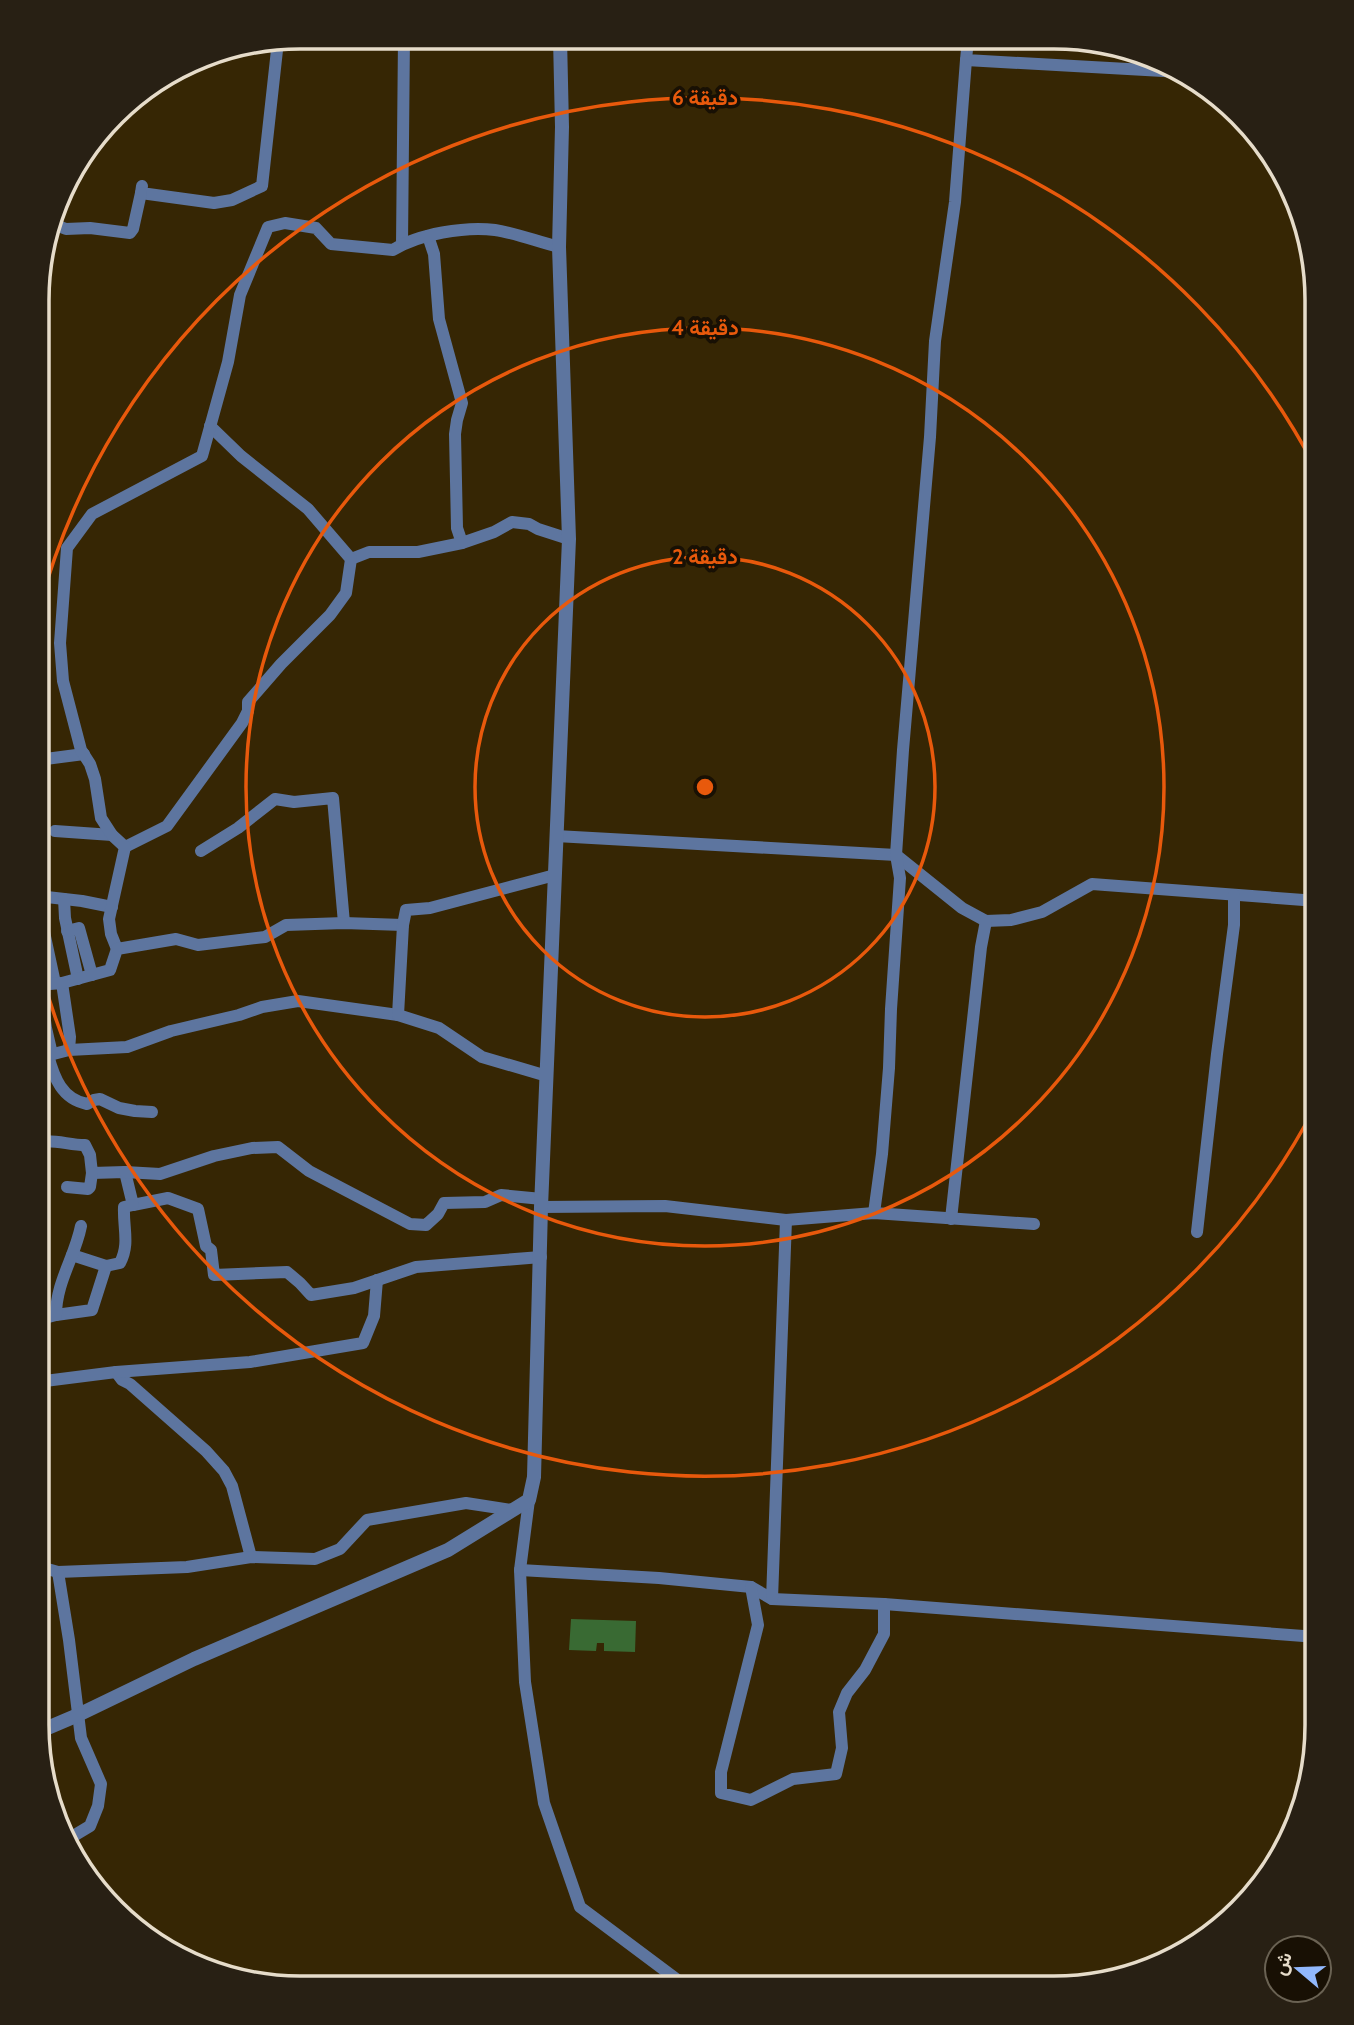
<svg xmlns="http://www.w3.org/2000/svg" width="1354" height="2025" font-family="Cabin,Vazirmatn,sans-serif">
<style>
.forest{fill:#396a33}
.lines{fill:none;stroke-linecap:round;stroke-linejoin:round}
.minor{stroke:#5d759f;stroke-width:12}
.tertiary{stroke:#5d759f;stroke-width:14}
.ring{fill:none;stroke:#e8590c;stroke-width:3.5}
.rim{fill:none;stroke:#e6dcca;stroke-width:3.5}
.centre{fill:#e8590c;stroke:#181004;stroke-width:3.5}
.ring-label{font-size:21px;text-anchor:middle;font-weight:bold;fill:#e8590c;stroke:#181004;stroke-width:7;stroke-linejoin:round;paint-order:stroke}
</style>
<rect width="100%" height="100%" fill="#362604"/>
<polygon class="forest" points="571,1619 636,1621 635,1652 604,1651 604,1643 597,1643 596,1651 569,1650"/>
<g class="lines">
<g class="minor">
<polyline points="968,39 966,60 1181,72"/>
<polyline points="142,186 141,193 214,203 232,200 262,186 278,41"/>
<polyline points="53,224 66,229 90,228 130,233 133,229 141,193"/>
<polyline points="428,236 434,254 439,319 462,403 457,420 455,434 457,528 462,543"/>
<polyline points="402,244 404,37"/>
<polyline points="351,559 369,552 418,552 462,543 494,532 512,522 529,524 538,529 569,539"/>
<polyline points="38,760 84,754"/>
<polyline points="55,831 112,835"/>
<polyline points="556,836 896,855 962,908 986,921 1011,920 1042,912 1092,884 1317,901"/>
<polyline points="125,847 167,826 242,723 248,711 248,702 281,664 330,615 346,593 351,559 308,509 241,456 210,426"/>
<polyline points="201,851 238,828 275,799 294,802 333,798 344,923"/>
<polyline points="38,896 82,901 112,907"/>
<polyline points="64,899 65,918 78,979"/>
<polyline points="38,904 55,983"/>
<polyline points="67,931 79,928 92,975"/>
<path d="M117,949L111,934L109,919L125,847L112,835L101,818L95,779L90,764L81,750L63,681L60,643L67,548L92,514L202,456L228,362L240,295L268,227L285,223L316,228L331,244L393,250C418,234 466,226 495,230C516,233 538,242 559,247"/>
<polyline points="62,983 70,1037 69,1050"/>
<polyline points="38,985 62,983 110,970 117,949 176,939 198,945 265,937 286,925 344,923 403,925"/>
<polyline points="40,985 46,1028 52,1054"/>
<path d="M48,1055C54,1078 62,1099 87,1104L94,1100L100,1099L119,1108L135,1111L152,1112"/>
<polyline points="38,1058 69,1050 127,1047 171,1031 239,1015 262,1007 298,1001 398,1015"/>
<polyline points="547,1076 482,1057 439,1028 398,1015 403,925 406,910 430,908 555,875"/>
<path d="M38,1142C54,1139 69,1145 85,1145L90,1155L92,1173L125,1172L133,1205L168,1198L198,1209L206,1246L211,1250L214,1275L287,1272L300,1283L311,1295L354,1288L416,1267L541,1257"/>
<polyline points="125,1172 160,1174 214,1156 252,1148 278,1147 309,1171 410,1224 426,1225 438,1214 444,1203 485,1202 501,1195 542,1199"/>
<polyline points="67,1187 88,1189 90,1187 92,1173"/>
<polyline points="38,1207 41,1207"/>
<polyline points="541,1207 665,1206 786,1220 874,1213 1034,1224"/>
<polyline points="874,1213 882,1154 889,1068 891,1009 900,878 896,855 903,750 930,437 935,341 955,202 966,60"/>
<polyline points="951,1219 981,947 986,921"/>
<polyline points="1197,1232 1217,1054 1234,925 1234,895"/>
<path d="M106,1266L120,1263C130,1244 123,1228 124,1207L133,1205"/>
<polyline points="56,1315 92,1310 106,1266 72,1255"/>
<path d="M37,1320L56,1315C56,1282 75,1257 81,1226"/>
<polyline points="116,1372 122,1380 130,1384 206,1451 224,1471 232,1486 251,1557"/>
<polyline points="37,1382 116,1372 250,1362 363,1343 374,1316 377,1280"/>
<polyline points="529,1500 520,1570 525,1682 544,1803 580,1907 687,1987"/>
<polyline points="37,1569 44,1568 58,1572 187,1567 251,1557 315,1559 340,1549 367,1520 466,1503 512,1510"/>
<polyline points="520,1570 659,1578 751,1587 772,1599 884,1604 1317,1637"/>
<polyline points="58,1572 69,1640 81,1738 101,1784 98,1806 90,1826 65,1841"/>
<polyline points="751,1587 758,1625 721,1772 721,1793 751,1800 793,1779 836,1774 842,1748 839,1712 847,1693 865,1670 884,1634 884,1604"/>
<polyline points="772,1599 786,1220"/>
</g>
<polyline class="tertiary" points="38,1732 78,1715 194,1659 448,1550 529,1500 534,1477 541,1207 569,539 559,247 562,127 560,38"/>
</g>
<g class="ring">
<circle cx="705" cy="787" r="230"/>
<circle cx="705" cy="787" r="459"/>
<path d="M1316 1105A689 689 0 0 1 39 965M39 609A689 689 0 0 1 1316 469"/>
</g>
<path d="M0 0H1354V2025H0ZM300 49H1054A251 251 0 0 1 1305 300V1725A251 251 0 0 1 1054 1976H300A251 251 0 0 1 49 1725V300A251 251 0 0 1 300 49Z" fill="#282014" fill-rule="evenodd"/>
<path class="rim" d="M300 49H1054A251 251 0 0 1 1305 300V1725A251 251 0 0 1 1054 1976H300A251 251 0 0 1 49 1725V300A251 251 0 0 1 300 49Z"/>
<circle cx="705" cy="787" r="10" class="centre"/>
<g class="ring-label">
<text x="705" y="105">6 دقيقة</text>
<text x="705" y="335">4 دقيقة</text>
<text x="705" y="564">2 دقيقة</text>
</g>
<g transform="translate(1298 1969) rotate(289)"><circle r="33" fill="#181004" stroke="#6a6253" stroke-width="2"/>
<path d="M0-5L12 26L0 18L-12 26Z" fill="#91b8fd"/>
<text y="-10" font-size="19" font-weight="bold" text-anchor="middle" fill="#e6dcca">ش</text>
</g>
</svg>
